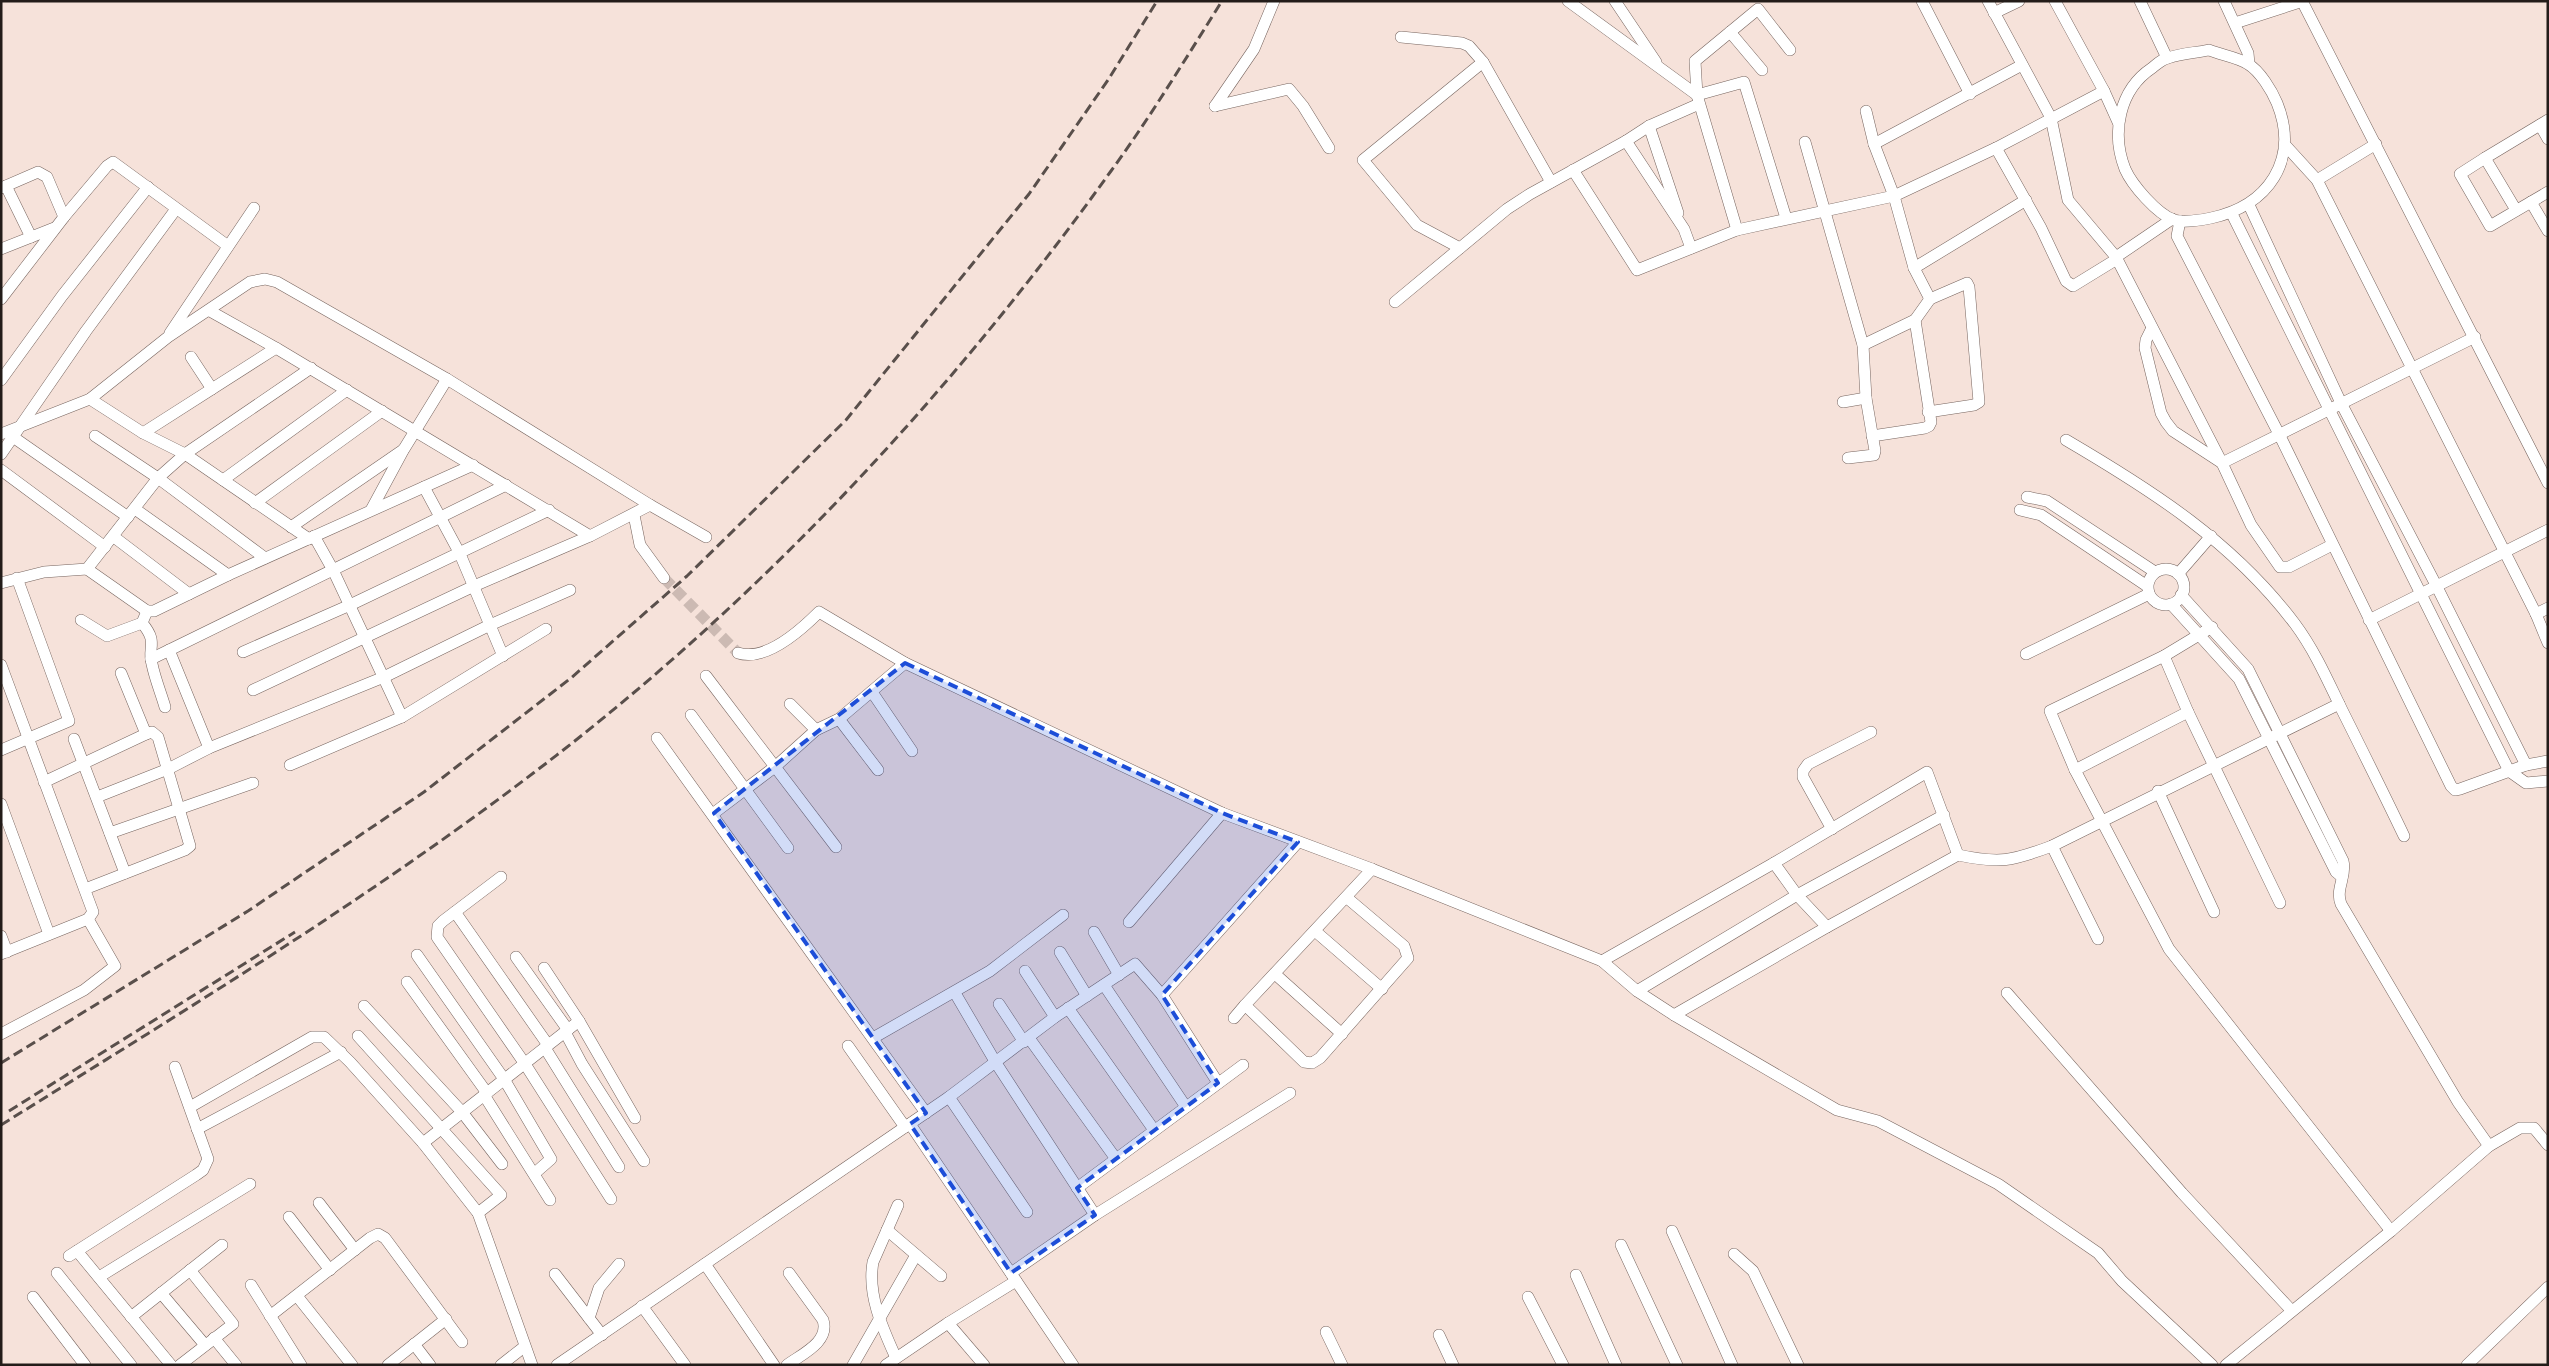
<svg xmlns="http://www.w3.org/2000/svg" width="2549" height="1366" font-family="Georgia,serif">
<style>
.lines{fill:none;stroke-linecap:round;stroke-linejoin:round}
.minor-tunnel{stroke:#ccbab3;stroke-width:11;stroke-dasharray:11 5.5;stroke-linecap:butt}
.minor-casing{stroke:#77655f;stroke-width:12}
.minor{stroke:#fff;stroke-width:11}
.rail{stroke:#594f4b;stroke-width:3;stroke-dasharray:10 5;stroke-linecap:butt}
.marked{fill:#1d4ed8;fill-opacity:0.2;stroke:#1d4ed8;stroke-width:4;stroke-dasharray:10 6;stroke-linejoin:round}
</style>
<rect width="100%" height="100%" fill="#f6e2da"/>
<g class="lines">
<polyline class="minor-tunnel" points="664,578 738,653"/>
<g class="minor-casing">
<g id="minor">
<polyline points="1568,1 1697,95 1744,82 1786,218"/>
<polyline points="1615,1 1656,62"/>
<polyline points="1922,1 1970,94"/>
<polyline points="1988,1 2051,118 2068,200 2116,257 2222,463 2475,337"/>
<polyline points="2055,1 2104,91 2118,122"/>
<polyline points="2140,1 2167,58"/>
<polyline points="2224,1 2248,53 2249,64"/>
<polyline points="2302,1 2548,483"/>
<polyline points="1994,13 2019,1"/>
<polyline points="2235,23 2303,1"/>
<polyline points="1730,32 1762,70"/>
<polyline points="1401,37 1462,43 1469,46 1483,62 1551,182"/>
<path d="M2209,50C2221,55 2237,57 2248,64C2260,71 2272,91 2277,103C2300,160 2268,206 2211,218C2201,220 2184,223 2174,220C2157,214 2132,185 2125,169C2111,133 2119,90 2152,68C2157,64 2162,59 2168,58C2181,53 2196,53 2209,50Z"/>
<polyline points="1215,106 1289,89 1303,106 1329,148"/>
<polyline points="1215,106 1254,49 1274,1"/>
<polyline points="1866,111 1874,144 1894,196 1914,268 1930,299"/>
<polyline points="2540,125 2548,139"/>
<polyline points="1649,126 1678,213"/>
<polyline points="1626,141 1684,229 1691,248"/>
<polyline points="1805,142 1863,345 1866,398 1875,451 1874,455 1848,458"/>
<polyline points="1874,144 2022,65"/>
<polyline points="2286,146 2317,180 2536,614 2548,643"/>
<polyline points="1996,148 2041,228 2066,281 2073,286 2117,259"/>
<polyline points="2485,158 2460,174 2490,226 2548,192"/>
<polyline points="1573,170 1637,270 1737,230 1894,196 1996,148 2104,91"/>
<polyline points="2317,180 2376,144"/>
<polyline points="6,186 31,237"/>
<polyline points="1,188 38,172 47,177 64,217"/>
<polyline points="2531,202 2548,231"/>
<polyline points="2249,205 2341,403 2436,585 2526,765"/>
<polyline points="2516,210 2485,158 2548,120"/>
<polyline points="2232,214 2509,771 2526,783 2548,781"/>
<polyline points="2180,221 2177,236 2280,436 2451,786 2455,790 2460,789 2526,765 2548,761"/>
<polyline points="1737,230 1697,95 1695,61 1758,9 1790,50"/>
<polyline points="1460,248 1417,225 1363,160 1483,62"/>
<polyline points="1,249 54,228"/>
<polyline points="2116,257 2172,219"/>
<polyline points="1914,268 2026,200"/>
<polyline points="1,299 64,217 107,166 113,162 228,246"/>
<polyline points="1395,302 1507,209 1530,194 1626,141 1649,126 1699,104"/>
<polyline points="210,311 276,348 590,536"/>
<polyline points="2152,328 2146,340 2145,348 2161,413 2166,422 2173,431 2222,463 2251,525 2280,567 2289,567 2332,545"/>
<polyline points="170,333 254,208"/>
<polyline points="1863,345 1915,320 1930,299 1967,283 1969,287 1979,402 1974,405 1928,412"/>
<polyline points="191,357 212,389"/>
<polyline points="1,380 62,296 148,187"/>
<polyline points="90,399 143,433 185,454 309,539"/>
<polyline points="1843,402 1866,398"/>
<polyline points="143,433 276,348"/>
<polyline points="1,434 90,399 168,337 250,282 265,279 277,282 447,379 650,505 706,537"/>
<polyline points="95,436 158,478 265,558"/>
<polyline points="1872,436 1925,428 1929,426 1931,422 1915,320"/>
<polyline points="13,437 128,517"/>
<path d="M2066,440C2153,491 2233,542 2295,624C2315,651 2328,681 2342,710C2363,752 2384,794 2404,836"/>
<polyline points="1,454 86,331 176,209"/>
<polyline points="1,470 105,547"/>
<polyline points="223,480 347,390"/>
<polyline points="424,487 460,554 503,656"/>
<polyline points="2027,497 2047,501 2155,572"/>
<polyline points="255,503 382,411"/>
<polyline points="135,509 228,575"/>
<polyline points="371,510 404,449 447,379"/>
<polyline points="2020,510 2041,515 2147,586"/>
<polyline points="634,515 640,545 664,578"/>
<polyline points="291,527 403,450"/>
<polyline points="314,536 333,570 402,717"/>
<polyline points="114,537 189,594"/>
<path d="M87,569L147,611L142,623C159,643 147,647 152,664C155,679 161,693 165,707"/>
<circle cx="2166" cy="587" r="18"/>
<polyline points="2178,574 2211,536"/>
<polyline points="1,583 44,572 87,569 158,478 185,454 311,368"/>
<path d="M2181,595L2248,669L2343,861C2347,876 2335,889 2341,904L2458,1102L2489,1146"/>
<polyline points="2171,604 2239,679 2336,872 2342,877"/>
<polyline points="147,611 154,611 228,575 473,465"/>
<polyline points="2536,614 2548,608"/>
<polyline points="81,620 107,636 142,623"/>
<polyline points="2369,620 2548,530"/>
<polyline points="2212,627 2164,656 2050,711 2075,770 2169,949 2391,1231"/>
<polyline points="169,650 209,748"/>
<polyline points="243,652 350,605 549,510"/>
<path d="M738,653C766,662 801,630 819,612L905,663L1222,813L1372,869L1602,961L1637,991L1674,1015L1837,1110L1878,1121L1998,1184L2098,1253L2122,1281L2212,1365"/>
<polyline points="2026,654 2149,594"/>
<polyline points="2164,656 2188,712 2280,903"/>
<polyline points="151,659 506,485"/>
<polyline points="1,665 93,912 88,919 1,954"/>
<polyline points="121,673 146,734"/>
<polyline points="706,676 836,847"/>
<polyline points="253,690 474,586 590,536 650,505"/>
<polyline points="872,692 912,751"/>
<polyline points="790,704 816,730"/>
<polyline points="691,715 788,848"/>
<polyline points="839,719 878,770"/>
<polyline points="657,738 926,1113"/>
<polyline points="74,739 125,873"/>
<polyline points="1,750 69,721 17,578"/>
<polyline points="290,765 402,717 546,629"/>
<polyline points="2075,770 2188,712"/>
<polyline points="44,782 146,734 152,732 158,737 190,846 185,850 85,889"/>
<polyline points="2158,791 2214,912"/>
<polyline points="97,797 168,769 209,748 384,677 490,625 570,590"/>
<polyline points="1,804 49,934"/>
<polyline points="714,813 776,766 816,730 839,719 905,663"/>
<polyline points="1832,829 1803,777 1803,771 1808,764 1871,732"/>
<polyline points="110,833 253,783"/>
<polyline points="2052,846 2098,939"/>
<polyline points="1774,863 1797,895 1827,927"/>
<polyline points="501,877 443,921 438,926 437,937 525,1064 611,1199"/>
<polyline points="1346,897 1404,946 1408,958 1320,1058 1312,1063 1304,1062 1245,1005 1372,869"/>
<polyline points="455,912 548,1045"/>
<polyline points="1129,922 1222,813"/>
<polyline points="1315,931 1382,989"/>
<polyline points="1094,932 1119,975"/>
<polyline points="1,936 7,952"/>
<polyline points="1060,952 1087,996"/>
<polyline points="417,955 504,1079 551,1159 535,1173"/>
<polyline points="516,957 568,1030"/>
<polyline points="1602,961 1774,863 1927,772 1958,855"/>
<polyline points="544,968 579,1021 635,1118"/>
<polyline points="1025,971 1055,1017"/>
<polyline points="1275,974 1342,1034"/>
<polyline points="407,982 487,1093"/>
<polyline points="1104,985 1186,1107"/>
<polyline points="1637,991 1797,895 1944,815"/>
<polyline points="955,993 996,1063 1095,1215"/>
<polyline points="2007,993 2182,1193 2291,1310"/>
<polyline points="1162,995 1298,842"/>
<polyline points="999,1004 1024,1042"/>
<polyline points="364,1006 462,1112 502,1164"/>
<polyline points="1068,1008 1154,1130"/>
<path d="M1674,1015L1827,927L1958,855C2000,864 2012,861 2052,846L2339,704"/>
<polyline points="1234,1018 1245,1005"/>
<polyline points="565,1032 582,1064 644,1161"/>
<polyline points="1,1034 84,990 115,966 88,919"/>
<polyline points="358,1036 501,1195 478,1213"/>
<polyline points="873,1038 990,971 1063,915"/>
<polyline points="1029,1038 1116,1159"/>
<polyline points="848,1046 905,1127"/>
<polyline points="545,1048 619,1167"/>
<polyline points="484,1095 550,1200"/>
<polyline points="949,1097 1027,1212"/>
<polyline points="190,1107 312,1037 324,1037 350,1062 423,1143 478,1213 532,1365"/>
<polyline points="910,1124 1073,1365"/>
<polyline points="197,1129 341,1052"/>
<polyline points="423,1143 579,1021"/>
<polyline points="1077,1188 1243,1065"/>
<polyline points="319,1203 355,1250"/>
<polyline points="289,1217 330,1270"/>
<polyline points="887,1230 941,1276"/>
<polyline points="1672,1231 1732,1365"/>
<polyline points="1621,1245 1677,1365"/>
<polyline points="77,1251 171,1365"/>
<polyline points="1734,1254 1753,1271 1798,1365"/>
<polyline points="69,1256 196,1175 203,1170 208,1159 175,1067"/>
<polyline points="705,1264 774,1365"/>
<polyline points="57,1273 131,1365"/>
<polyline points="1011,1273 1095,1215 1290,1093"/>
<polyline points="555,1274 602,1335"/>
<polyline points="1576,1275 1616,1365"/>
<polyline points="99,1277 250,1184"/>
<polyline points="251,1285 301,1365"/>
<polyline points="161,1293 205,1345"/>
<polyline points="297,1296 352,1365"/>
<polyline points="33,1297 85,1365"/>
<polyline points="1528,1297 1563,1365"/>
<polyline points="642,1306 685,1365"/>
<polyline points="270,1316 370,1238 378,1234 385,1238 462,1342"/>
<polyline points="131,1317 222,1245"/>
<polyline points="589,1318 599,1288 619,1264"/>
<polyline points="948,1323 984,1365"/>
<polyline points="1326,1332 1342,1365"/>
<polyline points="1439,1335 1453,1365"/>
<polyline points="214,1338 236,1365"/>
<polyline points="414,1344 430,1365"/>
<path d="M896,1358C883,1329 867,1295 873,1262L898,1205"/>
<polyline points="180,1365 233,1324 190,1270"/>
<polyline points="388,1365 446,1319"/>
<polyline points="501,1365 524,1347"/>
<polyline points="557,1365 949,1097 1055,1017 1135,964 1162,995 1218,1083"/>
<path d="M787,1365C802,1354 830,1342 823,1320L789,1273"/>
<polyline points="853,1365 916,1255"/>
<polyline points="886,1365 948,1323 1016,1281"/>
<polyline points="2226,1365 2391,1231 2489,1146 2520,1128 2534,1128 2548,1145"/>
<polyline points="2467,1365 2548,1287"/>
</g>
</g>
<use href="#minor" class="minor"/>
<g class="rail">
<polyline points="1,1063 248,911 424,792 571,678 687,576 846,420 1029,194 1108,80 1157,1"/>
<polyline points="9,1111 295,932"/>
<path d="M1,1125C192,1006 385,889 562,751C773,586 956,387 1111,171C1151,116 1186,58 1222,1"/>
</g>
</g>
<path class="marked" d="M905,663L1222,813L1298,842L1162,995L1218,1083L1077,1188L1095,1215L1011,1273L910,1124L926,1113L714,813Z"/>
<rect width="2549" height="1366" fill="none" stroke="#231c19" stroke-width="5"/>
</svg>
